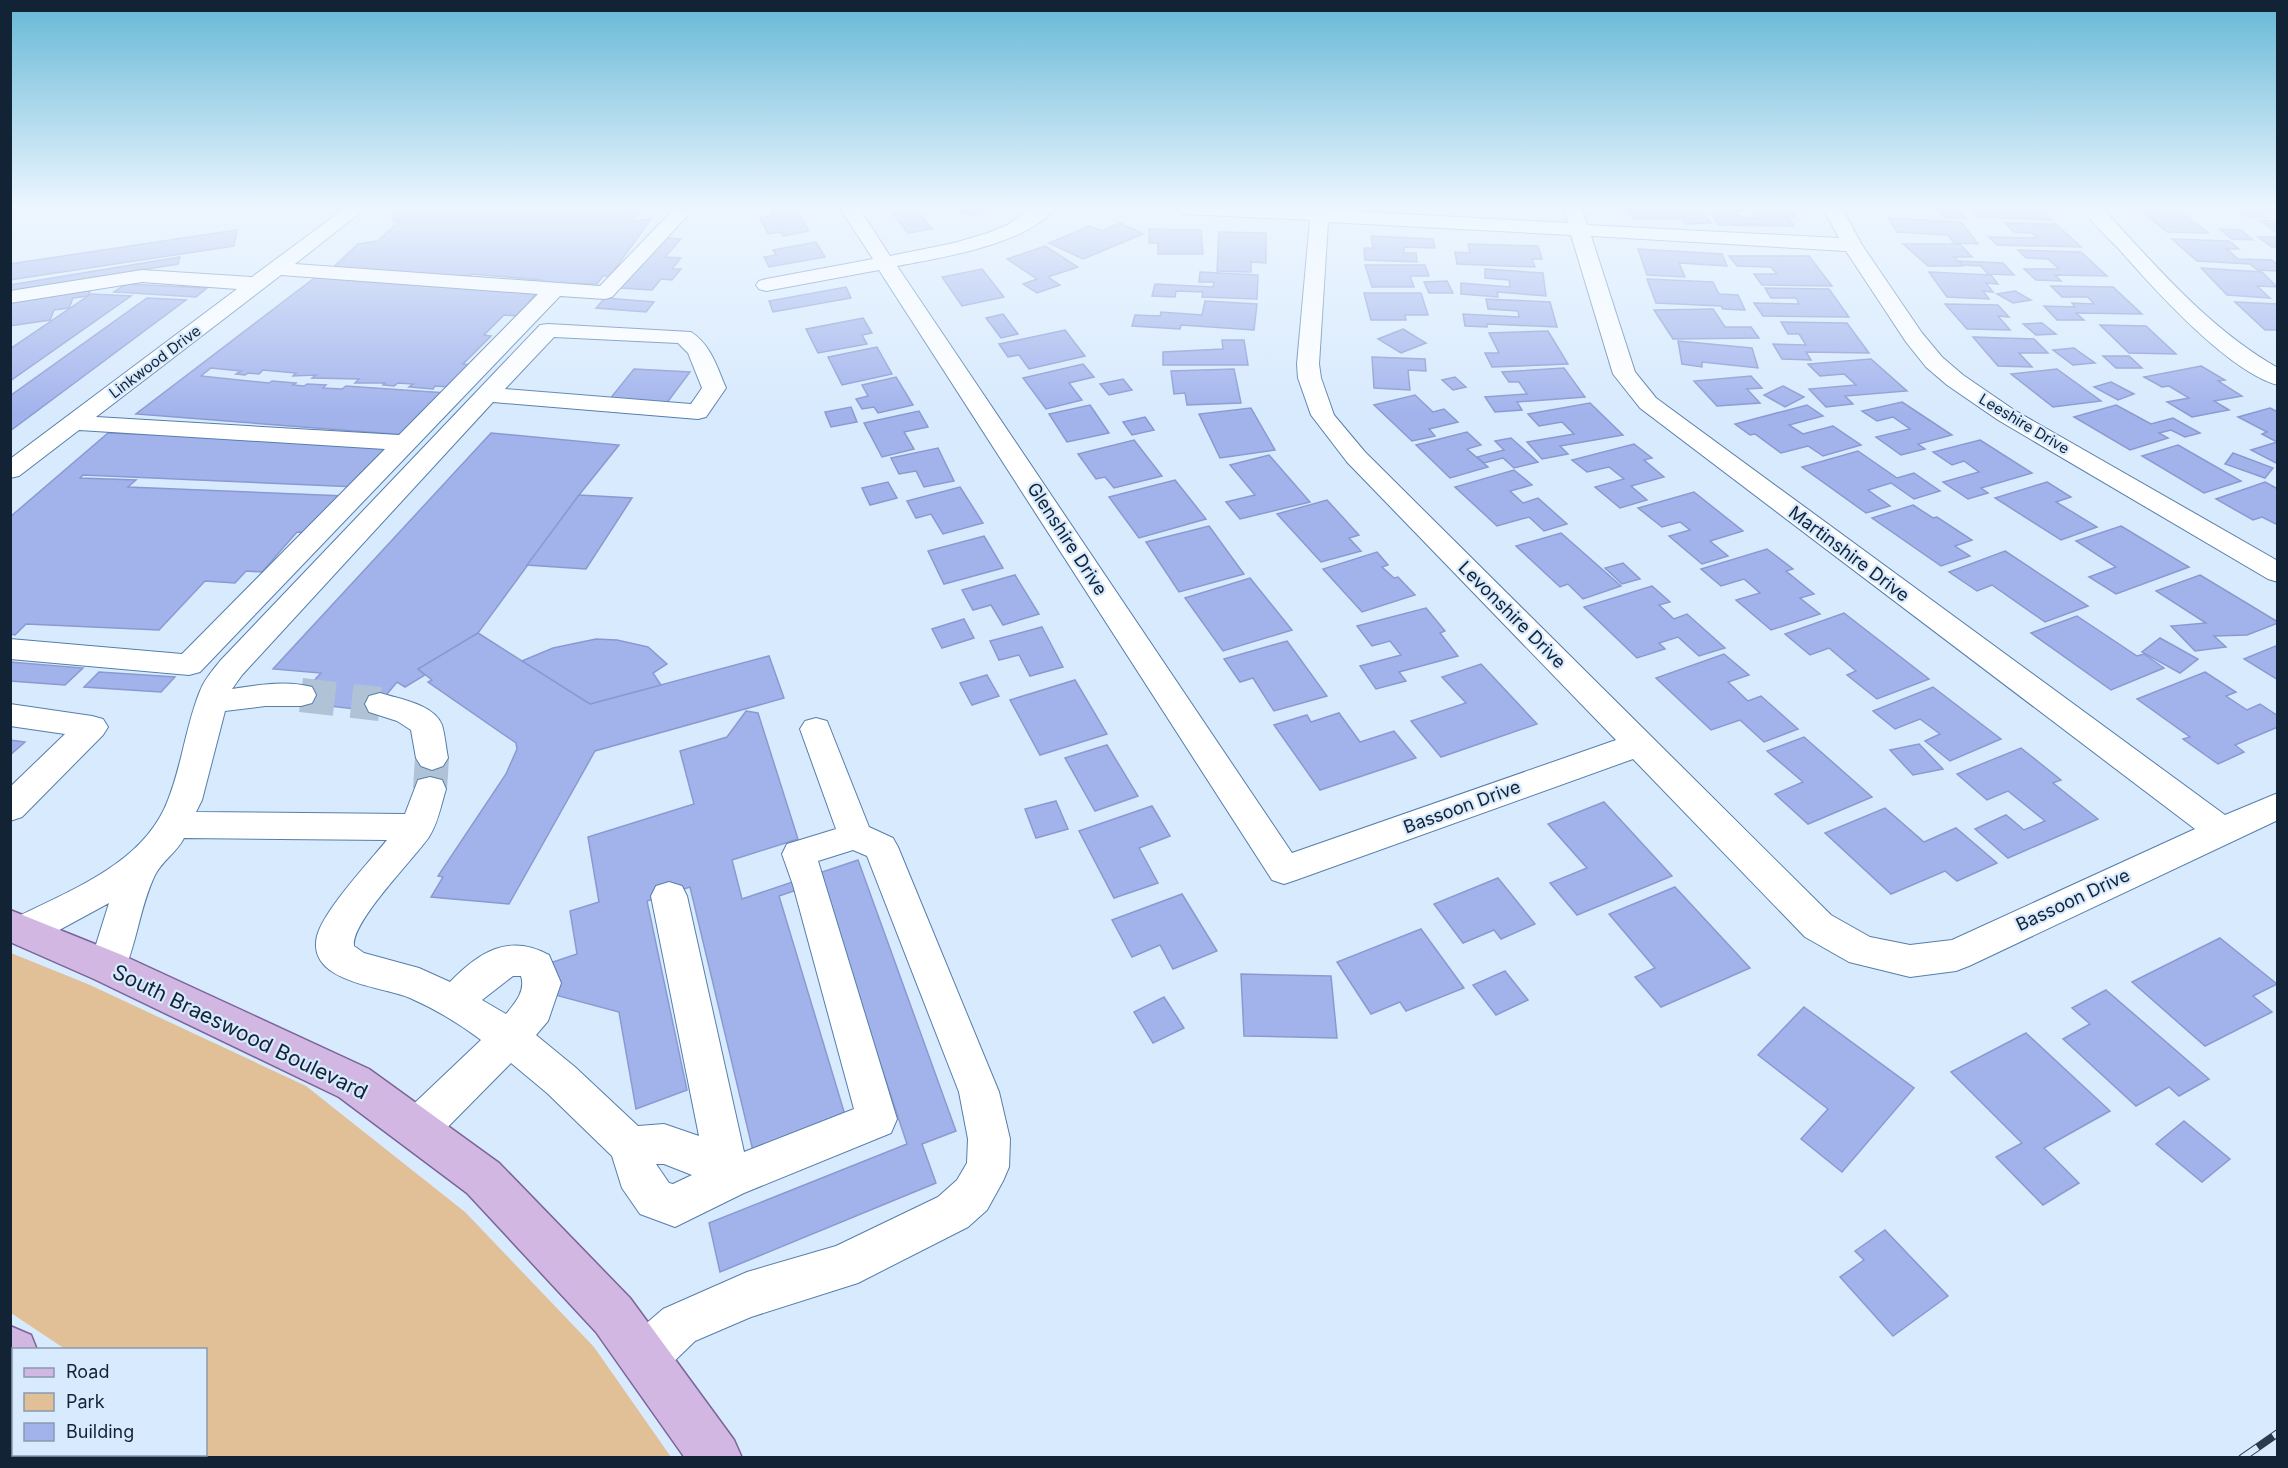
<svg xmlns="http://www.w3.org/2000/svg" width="2288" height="1468" font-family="Inter,sans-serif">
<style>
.green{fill:#e1bf97}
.building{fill:#a2b3ec;stroke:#8a9ad1;stroke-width:1.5}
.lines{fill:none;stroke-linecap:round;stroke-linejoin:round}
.minor-tunnel{stroke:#b0c2d6;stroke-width:34;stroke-dasharray:34 17;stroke-linecap:butt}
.minor-casing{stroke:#557eab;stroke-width:2}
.major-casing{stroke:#7a6498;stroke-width:3}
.minor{fill:#fff;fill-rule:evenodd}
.major{fill:#d1b7e1;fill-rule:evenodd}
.rail-casing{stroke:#2a3b4e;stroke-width:8}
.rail{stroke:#d8eafe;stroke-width:6;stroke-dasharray:19;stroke-linecap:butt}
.labels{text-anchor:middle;stroke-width:4.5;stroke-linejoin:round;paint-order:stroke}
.far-street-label{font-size:15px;fill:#122335;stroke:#d8eafe}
.street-label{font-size:18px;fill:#122335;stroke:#d8eafe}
.near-street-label{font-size:21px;fill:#122335;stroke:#d8eafe}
</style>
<rect width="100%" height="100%" fill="#d8eafe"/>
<polygon class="green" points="11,953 90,985 306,1086 465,1212 594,1347 671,1457 175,1457 172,1455 206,1454 206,1350 65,1349 11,1313"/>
<g class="building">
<polygon points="400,208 641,208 632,221 651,219 610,276 603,276 597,284 542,283 542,280 471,274 470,276 328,272 358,244 378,241 399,221 393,221 393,215"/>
<polygon points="796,208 809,231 783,236 781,232 768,234 760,218 773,216 771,212"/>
<polygon points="916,208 932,229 908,233 892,213"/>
<polygon points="954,208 988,208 971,216"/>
<polygon points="1626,208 1662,208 1666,213 1702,212 1711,223 1686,224 1682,219 1634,219"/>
<polygon points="1729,208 1789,208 1795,216 1787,216 1794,226 1719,225 1712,214 1738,214 1741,218 1758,218 1752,211 1731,211"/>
<polygon points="1885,208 1919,208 1922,211 1888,211"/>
<polygon points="2006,208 2040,208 2051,220 1977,217 1971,210 2008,211"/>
<polygon points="2236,208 2278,208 2278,212 2261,212 2269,218 2246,217"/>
<polygon points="1935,209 1955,209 1966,218 1946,218"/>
<polygon points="2140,210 2180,211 2208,233 2167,232"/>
<polygon points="1888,218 1961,222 1978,244 1954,243 1948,235 1897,232"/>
<polygon points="2261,221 2278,221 2278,232 2276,232"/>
<polygon points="1120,223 1143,234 1083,259 1049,243 1089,226 1102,231"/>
<polygon points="2005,223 2056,224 2081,247 1997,245 1989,237 2037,238 2032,233 2014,232"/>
<polygon points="1149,229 1201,230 1203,254 1158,254 1158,243 1149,243"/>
<polygon points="2220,229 2241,230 2253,240 2232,239"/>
<polygon points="237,230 234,246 10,280 10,264"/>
<polygon points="1219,232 1266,233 1266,263 1251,262 1251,272 1217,271"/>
<polygon points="1371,236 1433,239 1435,248 1404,247 1404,253 1416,253 1417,262 1365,260 1364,248 1373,248"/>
<polygon points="2258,237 2278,237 2278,247 2272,247"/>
<polygon points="664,238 681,239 665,257 681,258 672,269 681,269 672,280 661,279 652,290 620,288"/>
<polygon points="2172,239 2229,241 2239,249 2227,249 2238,259 2272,260 2278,265 2278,271 2257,270 2250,264 2197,261"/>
<polygon points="816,242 825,257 769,267 764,257 776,255 773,250"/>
<polygon points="1468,244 1538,246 1542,259 1532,259 1535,267 1457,264 1455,252 1470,253"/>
<polygon points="1903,244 1960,244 1972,257 1954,257 1963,266 1928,266"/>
<polygon points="1045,246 1078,267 1048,277 1060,285 1037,293 1023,284 1037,279 1007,259"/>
<polygon points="1638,249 1722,254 1727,266 1679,263 1685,277 1647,275"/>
<polygon points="2018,250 2081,252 2107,276 2055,275 2061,281 2036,280 2024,269 2059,269 2048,259 2026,258"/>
<polygon points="1729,256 1809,256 1832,286 1762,285 1754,274 1777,274 1771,267 1737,266"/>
<polygon points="180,257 178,264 10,291 10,285"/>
<polygon points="1959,261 2003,263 2014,275 1988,274 1981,266 1962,265"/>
<polygon points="1365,265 1425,265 1429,276 1410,276 1414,287 1372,287"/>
<polygon points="2201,268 2262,272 2277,287 2257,286 2270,298 2227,295"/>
<polygon points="982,269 1004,297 962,306 942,277"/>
<polygon points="1485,269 1543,273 1546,296 1497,292 1498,297 1461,294 1461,283 1510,287 1509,280 1485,278"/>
<polygon points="1200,272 1258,275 1257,299 1202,297 1203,292 1176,291 1175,297 1152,296 1155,284 1213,287 1214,282 1199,282"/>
<polygon points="1929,272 1991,275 1998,284 1986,283 1993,292 1983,291 1989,299 1947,297"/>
<polygon points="317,276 537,292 530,301 533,301 518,316 504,315 484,335 491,336 463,364 472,365 450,387 435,386 433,389 409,387 413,384 398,383 394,386 383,385 385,383 355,383 359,379 312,378 316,375 293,376 296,373 263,370 259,374 248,373 245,375 236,374 241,371 211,368 201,376 269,383 272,381 296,383 293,385 304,386 307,384 326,385 323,388 342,389 346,386 446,393 406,435 136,414"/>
<polygon points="1647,279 1713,282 1719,294 1738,295 1745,310 1723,309 1721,306 1656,303"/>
<polygon points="1447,281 1453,293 1429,293 1424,282"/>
<polygon points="126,284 207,288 196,297 114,292"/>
<polygon points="2051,286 2113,287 2142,314 2076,313 2084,320 2057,320 2044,306 2075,307 2072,303 2094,304 2088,297 2062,297"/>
<polygon points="846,287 851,298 773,312 769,301"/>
<polygon points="1765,288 1829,289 1849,317 1763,316 1754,303 1799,304 1796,298 1771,298"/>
<polygon points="91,289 88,296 73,298 69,308 54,310 50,320 10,326 10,301"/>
<polygon points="2015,291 2031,300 2013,303 1997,294"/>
<polygon points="1364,293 1421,293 1428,315 1405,315 1406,320 1371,320"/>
<polygon points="91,294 131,296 10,381 10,349"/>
<polygon points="147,298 186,300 10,431 10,396"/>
<polygon points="605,298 654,302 646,312 596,308"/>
<polygon points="1486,299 1550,302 1557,327 1487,324 1487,327 1465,326 1463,314 1519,317 1518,311 1488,309"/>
<polygon points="1205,301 1257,304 1254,330 1181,325 1180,329 1132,326 1135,315 1160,316 1161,312 1202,315"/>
<polygon points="2235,302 2278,304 2278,330 2265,330"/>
<polygon points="1945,304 1998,305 2009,317 1998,316 2010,330 1967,329"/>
<polygon points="1713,309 1725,327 1751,327 1759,338 1673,339 1654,310"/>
<polygon points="1003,314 1018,334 1001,338 986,318"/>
<polygon points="863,318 872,333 862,335 867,344 818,353 806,329"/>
<polygon points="1781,322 1847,323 1869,353 1806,352 1811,360 1782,359 1773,344 1806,345 1799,334 1788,334"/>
<polygon points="2042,323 2056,334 2036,335 2023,324"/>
<polygon points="2100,325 2146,326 2176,354 2129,353"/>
<polygon points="1403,329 1426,343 1401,353 1378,339"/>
<polygon points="1065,330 1085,356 1029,369 1019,355 1008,357 999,344"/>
<polygon points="1548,331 1568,364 1492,367 1485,353 1499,353 1489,333"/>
<polygon points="1973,337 2034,339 2048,353 2019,353 2032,367 1998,366"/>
<polygon points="1222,340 1244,340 1248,365 1163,365 1163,352 1223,349"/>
<polygon points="1678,341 1752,348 1758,368 1702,362 1702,367 1682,364"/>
<polygon points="877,347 892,374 842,385 828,357"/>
<polygon points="2074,348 2095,363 2073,365 2053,350"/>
<polygon points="2103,356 2129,356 2142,368 2116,368"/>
<polygon points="1372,357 1425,359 1426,371 1408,370 1410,390 1374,388"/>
<polygon points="1871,359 1907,391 1845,396 1853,404 1826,407 1809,389 1856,385 1844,374 1820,376 1808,364"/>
<polygon points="1083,364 1094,377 1069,383 1082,400 1046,409 1023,378"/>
<polygon points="2201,366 2225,380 2218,381 2242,396 2214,401 2229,410 2192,417 2167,402 2189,398 2169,386 2162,387 2144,377"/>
<polygon points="1564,368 1585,397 1517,402 1522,410 1495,412 1485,397 1527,394 1519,382 1509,382 1502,372"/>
<polygon points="634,369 690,372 666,404 609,400"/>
<polygon points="1234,369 1241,403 1187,405 1185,393 1174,394 1171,371"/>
<polygon points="2057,369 2101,401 2053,407 2011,374"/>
<polygon points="1751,376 1762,388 1747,389 1760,403 1717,406 1694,381"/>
<polygon points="896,377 913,405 878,413 874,407 862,409 856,399 868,396 862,385"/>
<polygon points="1455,377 1466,387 1453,390 1442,380"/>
<polygon points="1123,379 1132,390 1109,395 1100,384"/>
<polygon points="2111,382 2134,394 2118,400 2094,387"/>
<polygon points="1783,386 1804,397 1785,407 1764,395"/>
<polygon points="1415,395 1433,412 1444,409 1458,422 1429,429 1435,436 1412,441 1374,405"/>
<polygon points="1902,402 1952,435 1918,444 1925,449 1901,455 1876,437 1910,429 1893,417 1877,421 1862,411"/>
<polygon points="1590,403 1623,435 1560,446 1568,454 1542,459 1527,442 1574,434 1562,422 1539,426 1528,414"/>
<polygon points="1090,405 1109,433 1067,442 1049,414"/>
<polygon points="1807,405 1823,416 1789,425 1803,434 1833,426 1861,445 1823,456 1808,446 1781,453 1755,434 1750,435 1735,424"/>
<polygon points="2116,405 2151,424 2173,418 2200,433 2185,437 2171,430 2159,433 2168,438 2130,450 2074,417"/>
<polygon points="851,407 857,422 831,427 825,412"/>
<polygon points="1251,408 1275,450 1220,458 1199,414"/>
<polygon points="2270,408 2278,412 2278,464 2251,450 2277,442 2262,434 2267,432 2238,417"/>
<polygon points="919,411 928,427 904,432 914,449 882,457 864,423"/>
<polygon points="1145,417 1154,430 1132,435 1123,422"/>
<polygon points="1467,432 1481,445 1467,449 1488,467 1450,478 1416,445"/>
<polygon points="108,433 395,444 358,487 83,475 80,478 136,480 128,487 345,496 314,533 297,532 262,572 246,571 235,583 205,581 159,630 26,624 15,635 10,634 10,517"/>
<polygon points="491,433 619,445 579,495 478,633 418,669 425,675 405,687 397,682 373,711 294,702 321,673 273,669"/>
<polygon points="1511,438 1538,462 1514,468 1503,458 1484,463 1477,457 1504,450 1495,441"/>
<polygon points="1134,440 1162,476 1114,488 1105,477 1096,479 1078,454"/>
<polygon points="1980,440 2032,473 1981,488 1988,493 1968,499 1943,482 1979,472 1964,461 1952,465 1933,452"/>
<polygon points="1634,444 1652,458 1644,460 1664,477 1631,486 1647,500 1620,508 1595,487 1624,479 1609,467 1587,472 1572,460"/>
<polygon points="2178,445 2241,481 2204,493 2142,456"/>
<polygon points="938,448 954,481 924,487 916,471 899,474 891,458"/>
<polygon points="1858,451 1897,478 1914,473 1940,491 1914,499 1891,483 1868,490 1890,506 1866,513 1802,467"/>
<polygon points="2233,453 2273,468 2265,478 2225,464"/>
<polygon points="1269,455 1310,502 1240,519 1226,502 1255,495 1230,465"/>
<polygon points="1514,470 1532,485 1510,491 1523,503 1538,498 1567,524 1544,531 1529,517 1497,526 1455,487"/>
<polygon points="1175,480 1206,519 1139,538 1109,497"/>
<polygon points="888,482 897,498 870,505 862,488"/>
<polygon points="2047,482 2071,497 2056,502 2097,527 2061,540 1995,498"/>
<polygon points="2265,482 2278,489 2278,525 2262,517 2253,520 2216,499"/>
<polygon points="960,487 983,523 943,534 931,514 916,518 907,501"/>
<polygon points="1694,492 1743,531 1710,541 1728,556 1702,564 1669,536 1690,530 1680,522 1662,527 1638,508"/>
<polygon points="579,495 632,498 586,569 527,565"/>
<polygon points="1327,500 1359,535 1349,538 1361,551 1321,562 1277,514"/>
<polygon points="1913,505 1933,518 1937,517 1972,540 1955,546 1970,556 1941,566 1872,518"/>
<polygon points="1209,526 1244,574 1179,592 1146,542"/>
<polygon points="2121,526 2189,567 2116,594 2089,577 2116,567 2076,541"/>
<polygon points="1561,533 1621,586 1583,599 1568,584 1560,587 1516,546"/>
<polygon points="984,536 1003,568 944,584 928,551"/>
<polygon points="1767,549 1793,569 1786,571 1814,594 1800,598 1820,614 1771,630 1736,600 1760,593 1744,579 1721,586 1701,569"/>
<polygon points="2005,551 2088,606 2045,622 1992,585 1977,591 1949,572"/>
<polygon points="1377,552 1388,565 1382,567 1394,578 1398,577 1415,595 1362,612 1323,569"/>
<polygon points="1623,563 1640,579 1622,584 1605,568"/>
<polygon points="1015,575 1039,614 1003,625 991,605 973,610 962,590"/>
<polygon points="2200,575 2278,622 2278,623 2247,635 2214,636 2226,647 2195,651 2171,626 2206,623 2156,591"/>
<polygon points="1250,578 1292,630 1223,651 1185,598"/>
<polygon points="1652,586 1670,602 1659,605 1674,619 1687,614 1725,648 1699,656 1678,637 1659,643 1665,649 1637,658 1584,607"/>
<polygon points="1426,608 1445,631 1440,633 1458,656 1399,672 1406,681 1376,689 1360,666 1401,655 1390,641 1372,646 1357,626"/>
<polygon points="1844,613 1929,679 1877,699 1847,675 1856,671 1829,648 1810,655 1785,634"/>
<polygon points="2077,616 2137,656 2144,654 2164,668 2111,690 2031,633"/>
<polygon points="964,619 974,638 942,648 932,629"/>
<polygon points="1042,627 1063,667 1030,676 1019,655 999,660 990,641"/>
<polygon points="478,633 590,704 769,656 784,698 595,751 509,904 431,897 443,877 438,876 506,774 517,749 516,743 428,682 432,680 418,669"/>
<polygon points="2160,638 2198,659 2180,673 2142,652"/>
<polygon points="596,639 617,640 648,647 667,664 653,673 661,685 590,704 522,661 553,648"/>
<polygon points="1287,641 1327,696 1274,711 1253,678 1240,682 1224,659"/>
<polygon points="2278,645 2278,680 2244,659"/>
<polygon points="1724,654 1749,675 1728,682 1748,701 1761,696 1798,729 1764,742 1740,720 1711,730 1656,678"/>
<polygon points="10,662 83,668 65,685 10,681"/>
<polygon points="1481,664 1537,724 1441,757 1411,721 1466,703 1442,677"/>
<polygon points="99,672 175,677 161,692 84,687"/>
<polygon points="2205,672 2236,692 2226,696 2247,710 2260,704 2278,716 2278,727 2235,745 2244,752 2218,764 2183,739 2190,737 2137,699"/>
<polygon points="987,675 999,696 972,705 960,683"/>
<polygon points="1075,680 1107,734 1040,755 1010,700"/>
<polygon points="1933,687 2001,739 1950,761 1925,741 1940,734 1920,719 1895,729 1873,711"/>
<polygon points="746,711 758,713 798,839 732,860 742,899 858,860 956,1131 922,1144 936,1183 720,1272 709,1223 907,1144 820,882 779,896 845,1115 753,1151 690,887 647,901 687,1090 636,1109 619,1012 544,992 541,966 577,954 570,911 599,902 588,837 694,804 680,751 727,737"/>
<polygon points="1339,713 1360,742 1394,731 1416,758 1320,790 1274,725 1307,715 1311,722"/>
<polygon points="1804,737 1872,797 1808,824 1775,794 1803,782 1767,751"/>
<polygon points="10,740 25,742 10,755"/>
<polygon points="1919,744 1943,769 1913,775 1890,750"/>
<polygon points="1107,745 1138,796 1095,811 1065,758"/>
<polygon points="2021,748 2061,780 2053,783 2098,819 2008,858 1975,829 2006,815 2024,830 2045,821 2008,791 1987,800 1957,774"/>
<polygon points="1056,801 1068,829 1036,838 1025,809"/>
<polygon points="1604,802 1672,876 1577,915 1550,883 1587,868 1548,824"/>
<polygon points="1152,806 1170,836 1139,848 1158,883 1114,898 1079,831"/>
<polygon points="1885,808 1924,842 1956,828 1997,863 1957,881 1945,871 1891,894 1825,833"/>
<polygon points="1498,878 1535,924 1501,939 1494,930 1463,943 1434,904"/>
<polygon points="1675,887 1750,968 1661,1007 1635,977 1655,968 1609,914"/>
<polygon points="1182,894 1217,951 1173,969 1160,945 1132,957 1112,920"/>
<polygon points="1421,929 1464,988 1406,1011 1400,1002 1371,1014 1337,962"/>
<polygon points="2220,938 2277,984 2253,996 2272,1012 2205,1046 2132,982"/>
<polygon points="1505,971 1528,1000 1496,1015 1473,985"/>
<polygon points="1241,974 1331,976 1337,1038 1244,1036"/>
<polygon points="2106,990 2209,1079 2179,1096 2169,1087 2136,1106 2063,1039 2090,1024 2072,1008"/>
<polygon points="1164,997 1184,1028 1153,1043 1134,1012"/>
<polygon points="1804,1007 1914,1088 1842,1172 1801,1139 1828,1109 1758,1055"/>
<polygon points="2026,1033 2110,1111 2044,1148 2079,1183 2043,1205 1996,1157 2022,1143 1951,1072"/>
<polygon points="2184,1121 2230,1159 2202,1182 2156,1144"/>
<polygon points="1885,1230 1948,1296 1893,1336 1840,1277 1864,1260 1855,1251"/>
</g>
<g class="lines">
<g class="minor-tunnel">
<polyline points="301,695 380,704"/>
<polyline points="430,789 432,758"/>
</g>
<g class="minor-casing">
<g id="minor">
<path d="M345,208H366L295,264L600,286L672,211H686L688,215L612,297L605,299L560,296L200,672L189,675L10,659V639L182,654L385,449L79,430L19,476L10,478V459L237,289L142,282L10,303V291L142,270L252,277ZM281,275L538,294L399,435L96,417Z"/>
<path d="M840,208H859L890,256L954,243L988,233L1007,225L1033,208H1055C1028,244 940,258 897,266L1292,853L1616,740L1347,462L1311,415L1298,378L1297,364L1310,220L1187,214L1180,212L1178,208H1329V210L1568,223L1564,208H1582L1587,225L1839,238L1823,208H1842L1862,245L1922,333L1942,357L1963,375L2014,410L2278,561V582L2268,579L1998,420L1947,385L1926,367L1906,342L1846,251L1591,236L1635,372L1656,398L2225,815L2278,793V820L1969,966L1956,971L1910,977L1849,962L1805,937L1633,759L1296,880L1284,884L1272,880L879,270L766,291L759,289L756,285L759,281L766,279L873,259ZM1328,222L1571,235L1613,374L1640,408L2195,829L1952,940L1910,945L1870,937L1831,915L1365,452L1334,415L1321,378L1319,364Z"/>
<path d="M2082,208H2102C2156,266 2208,328 2278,368V385C2228,372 2153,288 2119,249C2106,236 2092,223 2082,208Z"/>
<path d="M548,324L691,332C711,345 717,367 726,388L706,417L698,419L493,402L242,675L232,689C258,685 286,680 312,687L316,695L312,703L301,706H265L225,711L202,800L196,812L405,814L418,780L430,777L442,780L446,789C441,805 438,823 429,837C413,860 351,922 354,946L364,953L419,968L450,982C479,952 509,933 549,955L561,983L548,1021L536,1035L575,1067L638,1126L664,1124L699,1136L651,896L656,886L669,882L682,886L687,896L744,1152L854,1109L793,885L782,854L787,844L836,829L800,729L805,721L816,718L827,721L869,827L893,838L898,847L999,1092L1010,1139L1009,1167L1003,1181L987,1210L968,1227L858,1283L751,1317L695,1341L661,1374L644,1380L627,1374L621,1357L627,1340L663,1309L747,1272L836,1246L938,1197L957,1180L967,1163L968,1139L959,1092L867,856L853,850L818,861L897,1119L891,1133L744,1193L675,1227L640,1214L622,1188L612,1156L547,1093L511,1063L432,1143L417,1148L402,1143L396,1129L402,1115L481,1040C460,1024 435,1009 410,998C383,986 306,983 317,936C324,910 369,862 387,840L184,838C177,852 162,861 155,875C139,908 137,946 121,978L108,983L95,978L89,967L109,903L39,941L26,945L13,941L10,925L13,919C70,890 144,864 168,800C182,765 186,725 200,691C204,680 213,670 220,661L540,325ZM554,337L678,343L688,353L702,388L691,404L505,389ZM513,976H521C526,991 515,1003 506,1014L482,1000ZM656,1164H664L692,1175L673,1184L669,1183Z"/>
<path d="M380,693C399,699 434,704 442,725C445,735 446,748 448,758L443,766L432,770L421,766L416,758L411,730L397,721L369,712L365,704L369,696Z"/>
<polygon points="10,704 92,716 103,719 108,727 103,735 22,817 10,821 10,787 65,734 10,726"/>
</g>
</g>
<g class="major-casing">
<g id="major">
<polygon points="10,910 122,955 369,1069 499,1163 630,1298 734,1440 742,1458 685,1458 596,1332 467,1193 339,1097 94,979 10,942"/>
<polygon points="10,1326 31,1335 37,1350 14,1350 14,1376 10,1375"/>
<polygon points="101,1454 153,1454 155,1458 103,1458"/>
</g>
</g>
<use href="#minor" class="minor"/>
<use href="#major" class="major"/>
<g class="rail-casing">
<polyline id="rail" points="2242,1458 2278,1433"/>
</g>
<use href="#rail" class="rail"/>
</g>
<linearGradient id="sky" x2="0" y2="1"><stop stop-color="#65b8d6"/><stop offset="0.5" stop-color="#edf6ff"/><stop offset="1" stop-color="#edf6ff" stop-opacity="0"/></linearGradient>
<rect width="2288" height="414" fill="url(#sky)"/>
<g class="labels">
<g class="far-street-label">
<text transform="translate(155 362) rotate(-37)" y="5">Linkwood Drive</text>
<text transform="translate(2024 424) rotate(31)" y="5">Leeshire Drive</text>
</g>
<g class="street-label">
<text transform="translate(1067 539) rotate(57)" y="6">Glenshire Drive</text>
<text transform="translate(1849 554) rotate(37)" y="6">Martinshire Drive</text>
<text transform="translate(1512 615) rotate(45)" y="6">Levonshire Drive</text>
<text transform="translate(1462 807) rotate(-20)" y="6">Bassoon Drive</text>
<text transform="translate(2073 900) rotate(-25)" y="6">Bassoon Drive</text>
</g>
<g class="near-street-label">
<text transform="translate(240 1032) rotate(26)" y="7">South Braeswood Boulevard</text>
</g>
</g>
<rect width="2288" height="1468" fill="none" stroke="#122335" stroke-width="24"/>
<rect x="12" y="1348" width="195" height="108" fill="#d8eafe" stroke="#899aae" stroke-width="1.5"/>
<rect x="24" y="1368" width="30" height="9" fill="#d1b7e1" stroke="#899aae" stroke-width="1.5"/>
<text x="66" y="1378" font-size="18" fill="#122335">Road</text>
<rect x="24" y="1393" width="30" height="18" fill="#e1bf97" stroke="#899aae" stroke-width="1.5"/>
<text x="66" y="1408" font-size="18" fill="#122335">Park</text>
<rect x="24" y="1423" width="30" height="18" fill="#a2b3ec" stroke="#899aae" stroke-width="1.5"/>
<text x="66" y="1438" font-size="18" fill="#122335">Building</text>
</svg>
